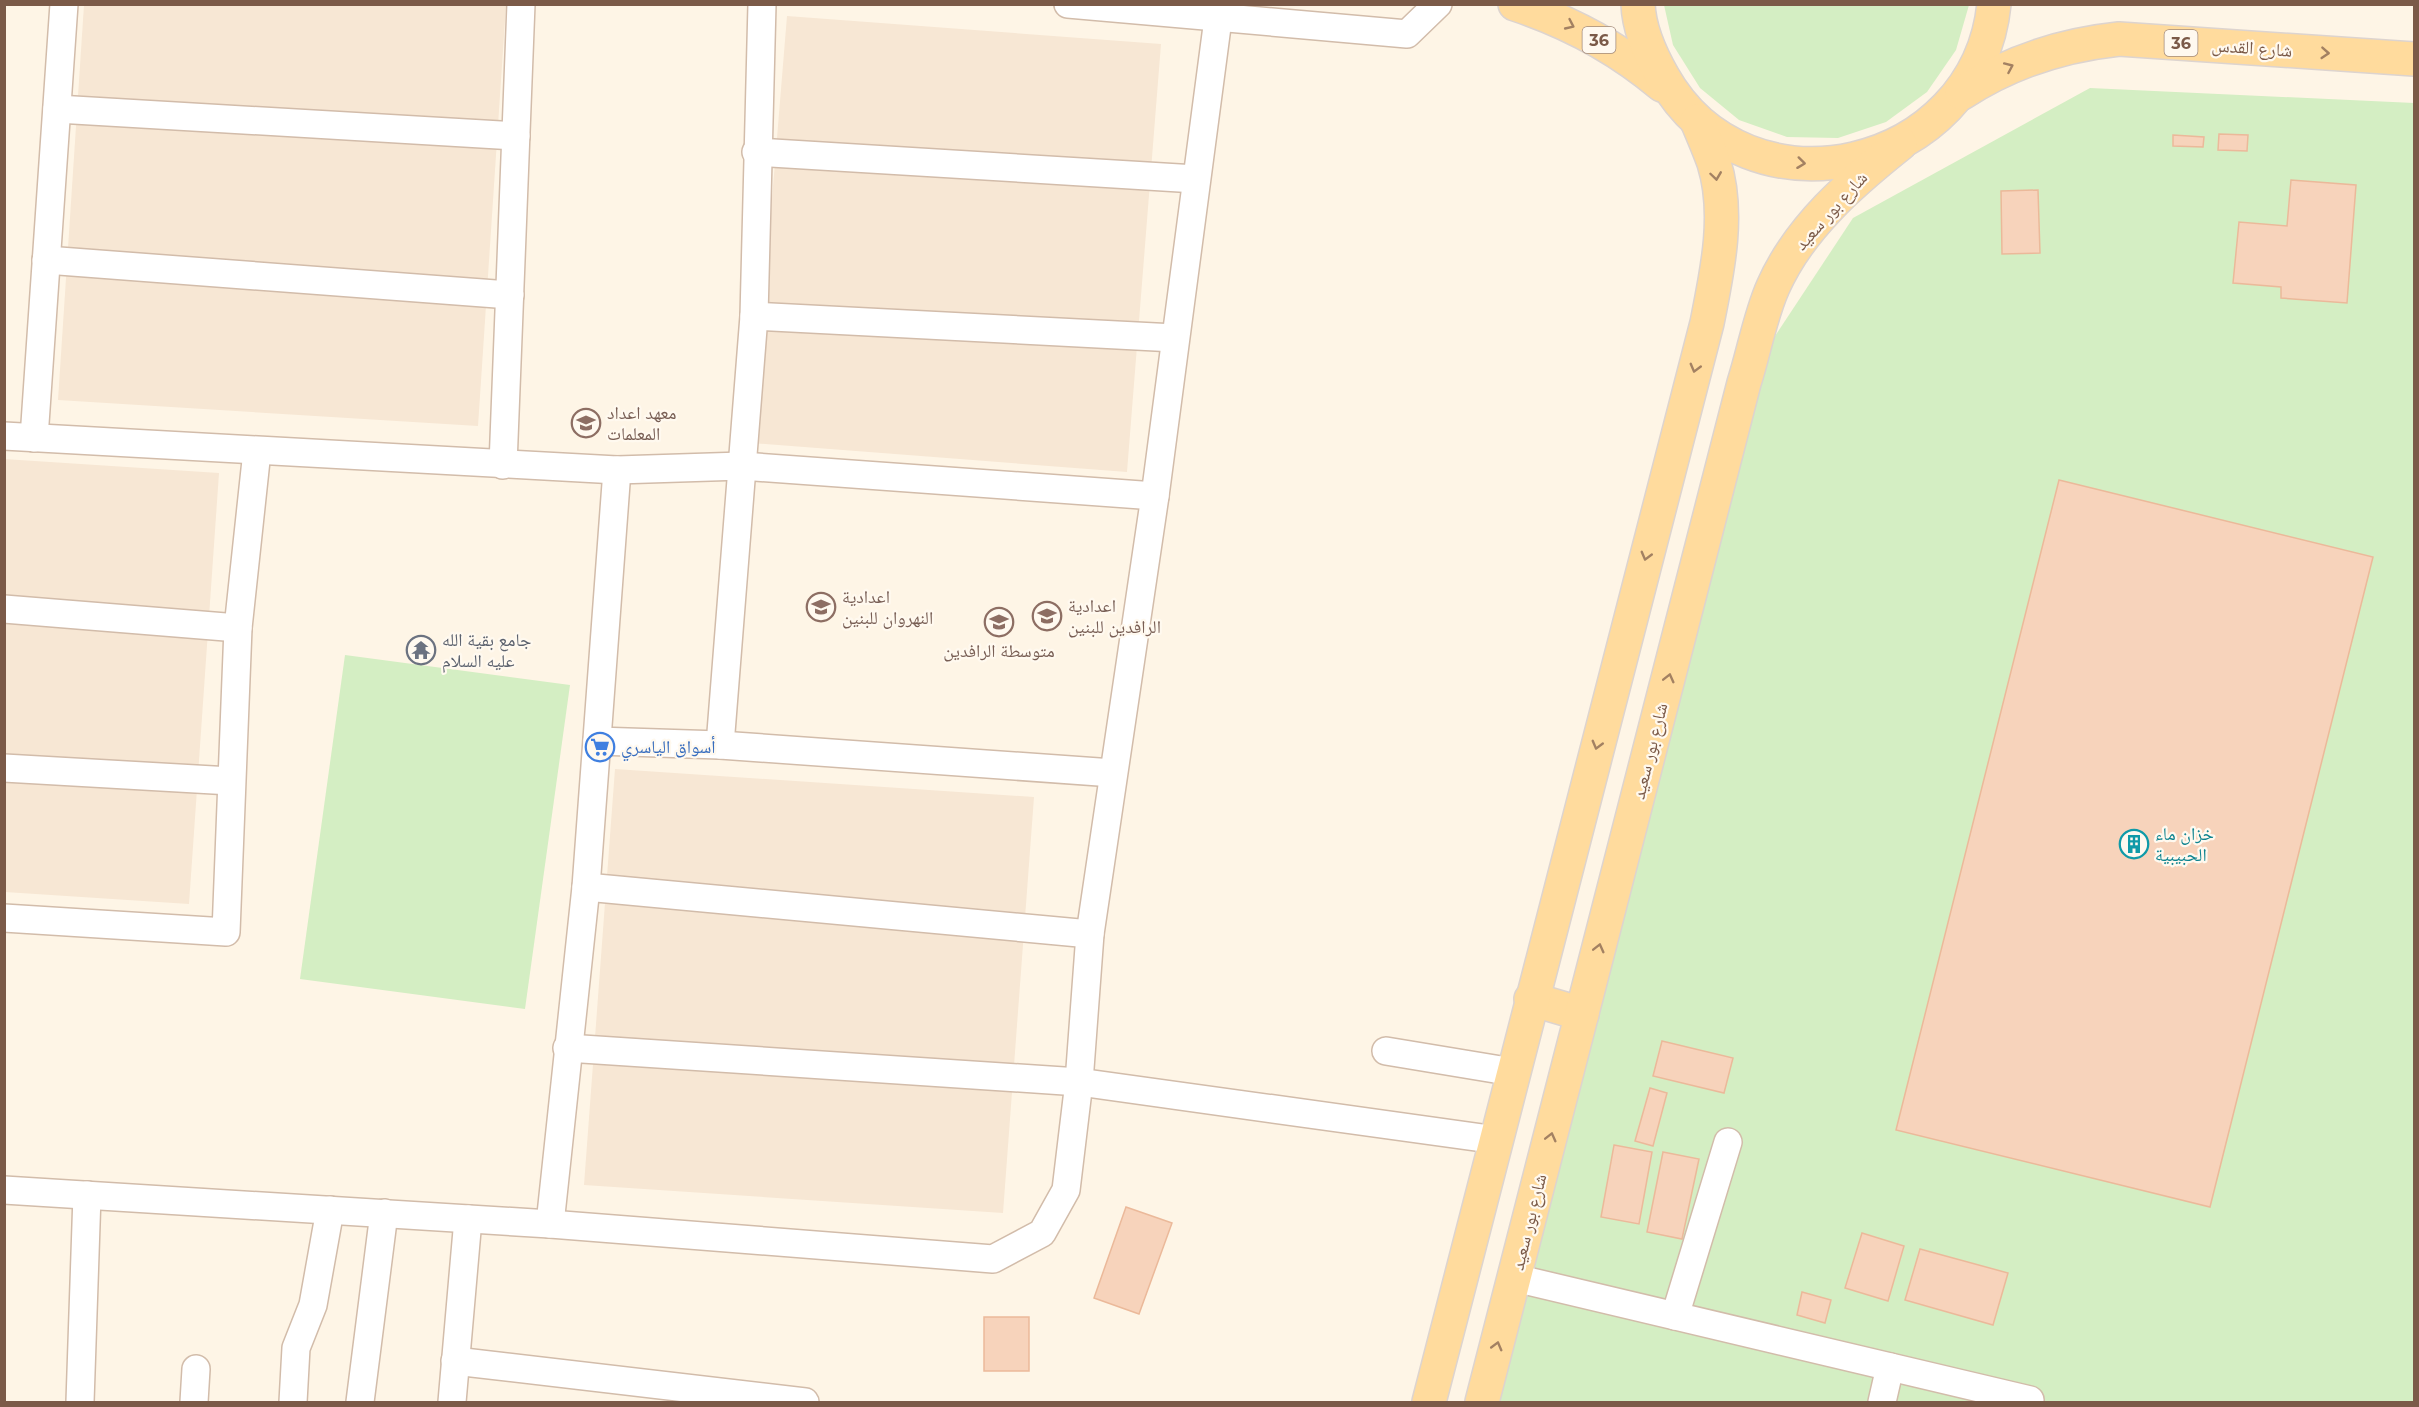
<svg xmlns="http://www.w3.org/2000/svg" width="2419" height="1407" font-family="Montserrat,'Noto Naskh Arabic',sans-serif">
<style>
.residential{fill:#f7e7d4}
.green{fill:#d4eec3}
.building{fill:#f7d3bb;stroke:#ebb99a;stroke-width:1.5}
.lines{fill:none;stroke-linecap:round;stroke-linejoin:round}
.minor-casing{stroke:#d2bcaa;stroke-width:30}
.major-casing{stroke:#ddd4cf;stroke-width:36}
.minor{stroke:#fff;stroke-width:27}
.major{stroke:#ffdb9d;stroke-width:33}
.oneway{stroke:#a38162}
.labels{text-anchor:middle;stroke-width:4.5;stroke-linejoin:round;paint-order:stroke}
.shield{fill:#fff9ef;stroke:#a38a7a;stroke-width:1.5}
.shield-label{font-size:16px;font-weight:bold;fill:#7b5a48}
.street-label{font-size:18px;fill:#7b5a48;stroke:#fff9ef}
.education-label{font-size:18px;fill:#785e54;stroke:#fff9ef;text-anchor:start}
.worship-label{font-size:18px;fill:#5b616d;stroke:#fff9ef;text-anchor:start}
.shop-label{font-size:18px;fill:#366cbe;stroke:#fff9ef;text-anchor:start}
.culture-label{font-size:18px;fill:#0d838f;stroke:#fff9ef;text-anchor:start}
</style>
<rect width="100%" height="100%" fill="#fef5e6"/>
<g class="residential">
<polygon points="84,5 506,5 478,426 58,400"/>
<polygon points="787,16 1161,44 1127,472 752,443"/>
<polygon points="4,459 219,473 189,904 5,892"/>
<polygon points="615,769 1034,797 1003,1213 584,1185"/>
</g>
<g class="green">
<polygon points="1664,5 1664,4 1969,5 1956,50 1927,92 1886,122 1838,138 1787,137 1739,120 1700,88 1673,45"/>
<polygon points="2090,88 2414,103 2414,1402 1482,1402 1744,383 1853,218"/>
<polygon points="345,655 570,685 525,1009 300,979"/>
</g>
<g class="building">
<polygon points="2219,134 2248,135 2247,151 2218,150"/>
<polygon points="2173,135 2204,137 2203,147 2173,146"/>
<polygon points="2291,180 2356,185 2347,303 2281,298 2281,287 2233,283 2239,222 2287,226"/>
<polygon points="2038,190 2040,253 2002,254 2001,191"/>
<polygon points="2059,480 2373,557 2210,1207 1896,1130"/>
<polygon points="1662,1041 1733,1058 1724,1093 1653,1076"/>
<polygon points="1650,1088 1667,1093 1653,1146 1635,1141"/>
<polygon points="1614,1145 1652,1152 1639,1224 1601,1217"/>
<polygon points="1663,1152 1699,1159 1682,1239 1647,1232"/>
<polygon points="1126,1207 1172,1223 1139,1314 1094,1298"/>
<polygon points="1862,1233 1904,1246 1888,1301 1845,1288"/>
<polygon points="1920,1249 2008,1273 1993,1325 1905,1300"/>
<polygon points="1802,1292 1831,1300 1825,1323 1797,1315"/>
<rect x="984" y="1317" width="45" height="54"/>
</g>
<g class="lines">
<g class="minor-casing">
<g id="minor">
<polyline points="1068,4 1407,34 1438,4"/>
<polyline points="57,109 516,136"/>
<polyline points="756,152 1196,179"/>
<polyline points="46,260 510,295"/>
<polyline points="754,316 1175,338"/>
<polyline points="4,436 617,470 742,466 1155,496"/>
<polyline points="34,438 64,4"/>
<polyline points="503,465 521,4"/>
<polyline points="4,609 238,628"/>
<polyline points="597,741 720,745 1113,773"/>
<polyline points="720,745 754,316 762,4"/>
<polyline points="4,768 231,781"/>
<polyline points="586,887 1090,934"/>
<polyline points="4,918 226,932 238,628 257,451"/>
<polyline points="567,1048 1079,1082 1497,1140"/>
<polyline points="1386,1051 1513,1072"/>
<polyline points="4,1190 550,1224 993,1259 1042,1233 1066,1190 1079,1082 1090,934 1155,496 1218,19"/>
<polyline points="550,1224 586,887 617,470"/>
<polyline points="1515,1278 2030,1400"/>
<polyline points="1675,1316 1728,1142"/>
<polyline points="455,1361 805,1402"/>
<polyline points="80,1402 87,1195"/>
<polyline points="194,1402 196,1369"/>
<polyline points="293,1402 296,1348 313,1305 330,1210"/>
<polyline points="360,1402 384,1213"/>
<polyline points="452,1402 468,1219"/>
<polyline points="1882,1402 1890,1367"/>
</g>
</g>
<g class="major-casing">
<g id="major">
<path d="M1515,4C1570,22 1618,48 1662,85"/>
<path d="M1638,4C1639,30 1651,56 1663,77C1747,225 1977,172 1994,4"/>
<path d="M1962,93C2011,61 2062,45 2119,39L2414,59"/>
<polyline points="1531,999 1582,1014"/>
<path d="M1429,1402L1707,323C1717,273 1730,214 1714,163C1709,149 1703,135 1697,121"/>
<path d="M1482,1402L1744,383C1754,352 1760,316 1773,287C1799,228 1851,183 1900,144"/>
</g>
</g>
<use href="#minor" class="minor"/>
<use href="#major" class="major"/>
</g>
<defs><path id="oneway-chevron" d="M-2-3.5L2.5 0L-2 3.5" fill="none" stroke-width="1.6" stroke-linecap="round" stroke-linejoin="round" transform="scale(1.5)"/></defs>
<g class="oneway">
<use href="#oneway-chevron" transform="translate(1570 25) rotate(25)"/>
<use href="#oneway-chevron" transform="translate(2325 53) rotate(4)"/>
<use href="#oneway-chevron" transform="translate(2009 67) rotate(-24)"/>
<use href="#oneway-chevron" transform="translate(1801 163) rotate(7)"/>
<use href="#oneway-chevron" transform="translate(1716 176) rotate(82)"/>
<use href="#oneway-chevron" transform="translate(1695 368) rotate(105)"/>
<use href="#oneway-chevron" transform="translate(1646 556) rotate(105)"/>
<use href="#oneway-chevron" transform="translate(1669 678) rotate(-76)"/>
<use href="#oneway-chevron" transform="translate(1597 745) rotate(105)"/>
<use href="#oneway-chevron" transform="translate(1599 948) rotate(-76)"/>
<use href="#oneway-chevron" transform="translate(1551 1137) rotate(-76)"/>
<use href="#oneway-chevron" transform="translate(1497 1346) rotate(-75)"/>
</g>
<defs>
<g id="school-ring" transform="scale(1.5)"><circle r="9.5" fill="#fff9ef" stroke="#8d6e63" stroke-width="1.5"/><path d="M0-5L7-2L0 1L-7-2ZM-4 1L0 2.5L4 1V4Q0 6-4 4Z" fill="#8d6e63"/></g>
<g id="temple-ring" transform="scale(1.5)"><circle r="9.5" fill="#fff9ef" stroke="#6b7280" stroke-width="1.5"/><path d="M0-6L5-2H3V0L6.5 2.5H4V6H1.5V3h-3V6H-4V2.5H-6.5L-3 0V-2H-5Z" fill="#6b7280"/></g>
<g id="supermarket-ring" transform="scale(1.5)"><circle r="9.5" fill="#fff9ef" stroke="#3f7fe0" stroke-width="1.5"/><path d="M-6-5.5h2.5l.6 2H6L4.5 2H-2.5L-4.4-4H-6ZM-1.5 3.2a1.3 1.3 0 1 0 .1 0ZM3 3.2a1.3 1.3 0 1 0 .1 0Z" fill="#3f7fe0"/></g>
<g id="building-ring" transform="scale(1.5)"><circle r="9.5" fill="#fff9ef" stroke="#0f9aa8" stroke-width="1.5"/><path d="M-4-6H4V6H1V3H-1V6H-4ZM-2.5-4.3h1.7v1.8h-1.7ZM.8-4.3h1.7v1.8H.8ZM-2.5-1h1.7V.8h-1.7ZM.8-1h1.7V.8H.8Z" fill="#0f9aa8"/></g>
</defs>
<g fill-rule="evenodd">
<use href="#school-ring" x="586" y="423"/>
<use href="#school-ring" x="821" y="607"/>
<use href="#school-ring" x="1047" y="616"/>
<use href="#school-ring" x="999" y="622"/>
<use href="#temple-ring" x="421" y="650"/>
<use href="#supermarket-ring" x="600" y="747"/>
<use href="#building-ring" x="2134" y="844"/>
</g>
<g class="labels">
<g class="shield">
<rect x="1582.5" y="27" width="33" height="26" rx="4.5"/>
<rect x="2164.5" y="30" width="33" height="26" rx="4.5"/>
</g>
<g class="shield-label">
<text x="1599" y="46">36</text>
<text x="2181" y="49">36</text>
</g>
<g class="street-label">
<text transform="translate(2252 48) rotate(4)" y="6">شارع القدس</text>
<text transform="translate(1831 211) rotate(-48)" y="6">شارع بور سعيد</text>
<text transform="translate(1650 751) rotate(-76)" y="6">شارع بور سعيد</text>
<text transform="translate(1529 1222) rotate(-76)" y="6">شارع بور سعيد</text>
</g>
<g class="education-label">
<text x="607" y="419">معهد اعداد<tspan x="607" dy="21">المعلمات</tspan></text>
<text x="842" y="603">اعدادية<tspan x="842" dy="21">النهروان للبنين</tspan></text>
<text x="1068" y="612">اعدادية<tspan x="1068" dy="21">الرافدين للبنين</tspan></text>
<text x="999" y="657" text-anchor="middle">متوسطة الرافدين</text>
</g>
<g class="worship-label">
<text x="442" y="646">جامع بقية الله<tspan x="442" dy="21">عليه السلام</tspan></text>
</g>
<g class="shop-label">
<text x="621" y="753">أسواق الياسري</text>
</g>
<g class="culture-label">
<text x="2155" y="840">خزان ماء<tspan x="2155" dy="21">الحبيبية</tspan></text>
</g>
</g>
<rect width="2419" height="1407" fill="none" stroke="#7b5a48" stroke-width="12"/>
</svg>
